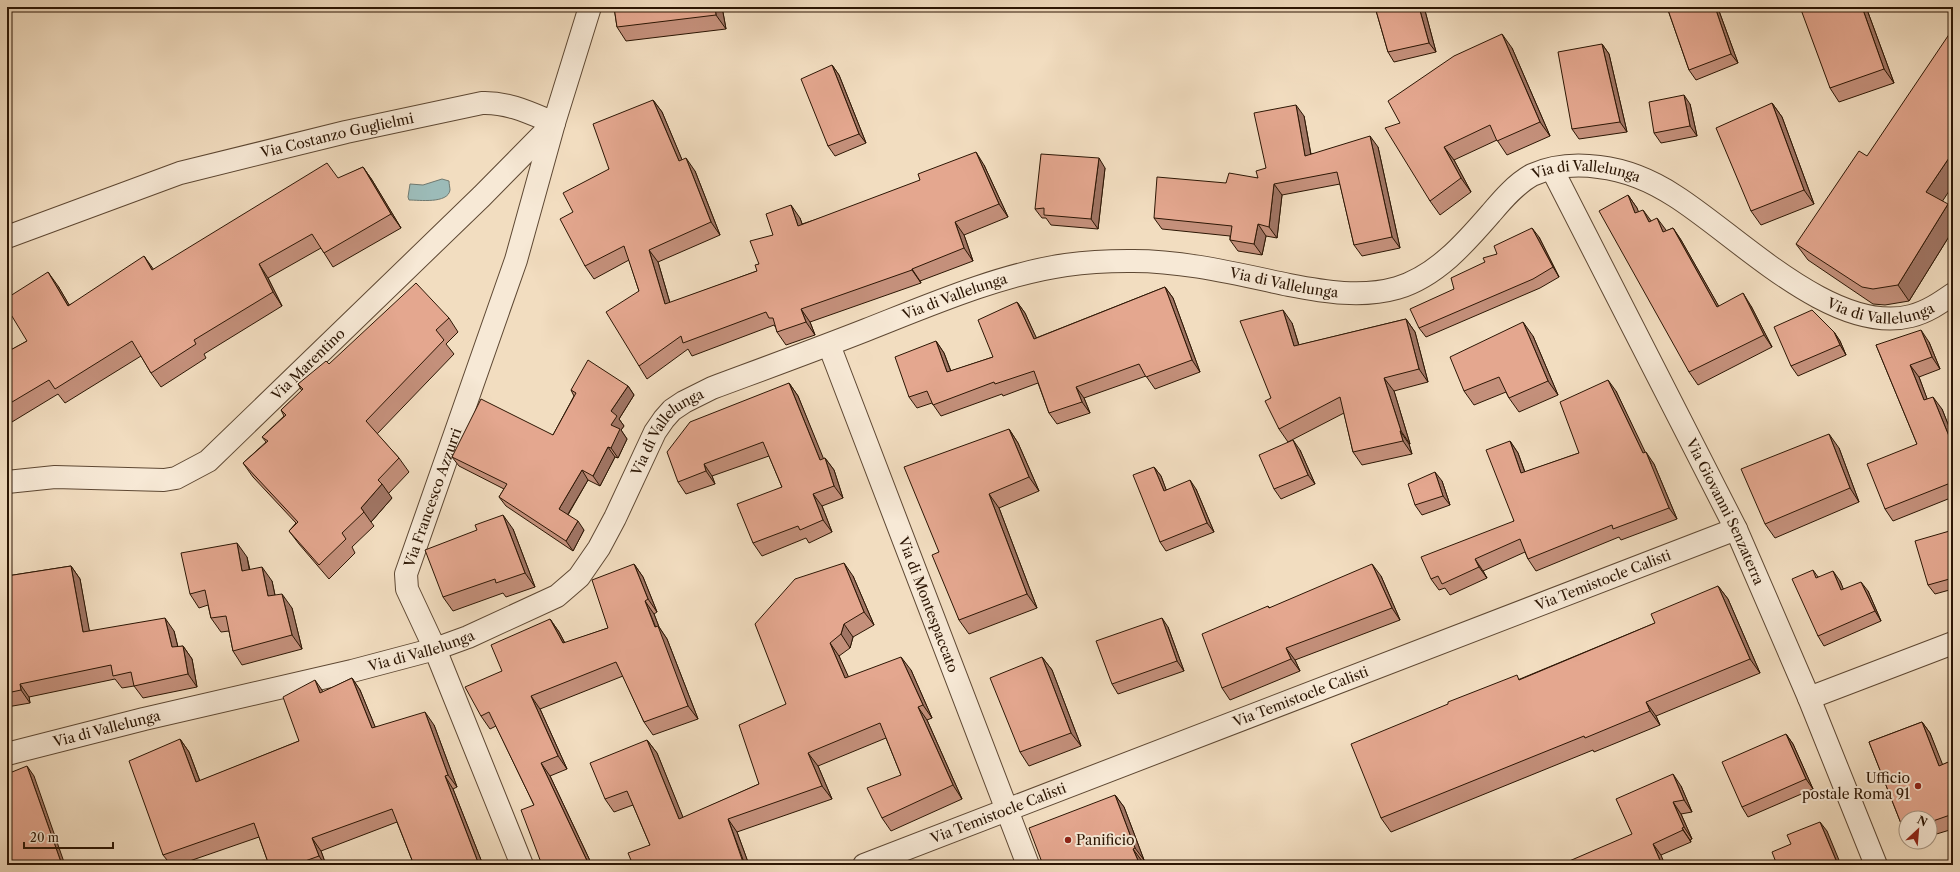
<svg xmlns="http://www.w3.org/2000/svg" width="1960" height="872" font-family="'Libre Caslon Text',serif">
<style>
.water{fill:#9cbbb8;stroke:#6f7970}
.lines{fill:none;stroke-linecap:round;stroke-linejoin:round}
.minor-casing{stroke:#5e4833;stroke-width:24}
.minor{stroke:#f7e9d6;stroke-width:22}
.wall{fill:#c4907b;stroke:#2c1604}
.shaded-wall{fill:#a07564;stroke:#2c1604}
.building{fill:#e4a78f;stroke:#2c1604}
.poi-dot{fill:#8f2418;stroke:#f7e9d6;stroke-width:1.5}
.labels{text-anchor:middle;stroke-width:4;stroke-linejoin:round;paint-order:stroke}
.street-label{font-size:14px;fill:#2c1604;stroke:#f7e9d6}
.poi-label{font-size:14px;fill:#2c1604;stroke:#f7e9d6;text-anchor:end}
</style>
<rect width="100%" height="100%" fill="#f2ddc0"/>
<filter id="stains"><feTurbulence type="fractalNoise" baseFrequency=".005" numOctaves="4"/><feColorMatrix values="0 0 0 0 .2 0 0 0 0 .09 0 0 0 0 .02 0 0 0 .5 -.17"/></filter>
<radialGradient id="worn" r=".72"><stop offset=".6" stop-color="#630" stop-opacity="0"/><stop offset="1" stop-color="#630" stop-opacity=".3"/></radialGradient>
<path class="water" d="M442,179L449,181C449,184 450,188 450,190C448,204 419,200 409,200L408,197L410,184L423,185Z"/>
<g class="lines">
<g class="minor-casing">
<g id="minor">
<path id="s1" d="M1552,169L1736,529L1809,698L1876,865"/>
<path id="s2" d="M7,237L180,173L346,132L482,103C508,102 530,113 554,123L590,7"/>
<path id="s3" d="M829,345L1028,865"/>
<path id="s4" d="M7,482L55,477L164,480L176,478L208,461L482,196L553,124"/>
<polyline points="1809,698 1953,643"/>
<path id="s5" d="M7,754L144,719L352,671L435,649L468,637L557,596L579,577L599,548L615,518L655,432L664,419L672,410L684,402L712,388C763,369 815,350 866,330C927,306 1001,274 1066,265C1087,262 1107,261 1128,261C1181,260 1237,274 1289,285C1325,292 1362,298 1397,288C1437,276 1466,242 1492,212C1503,199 1516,184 1532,175C1552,166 1577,164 1599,167C1625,170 1652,181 1675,196C1737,235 1833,336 1911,316C1927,312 1940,303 1953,294"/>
<path id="s6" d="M522,865L435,649L407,589L406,574L516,260L554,123"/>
<path id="s7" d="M864,865L1736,529"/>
</g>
</g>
<use href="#minor" class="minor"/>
</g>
<g class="wall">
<polygon points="359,7 366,7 360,9"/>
<polygon points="614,7 722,7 726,29 626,41 617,27"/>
<polygon points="1375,7 1424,7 1436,52 1394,62 1388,52"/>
<polygon points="1530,7 1536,7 1531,9"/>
<polygon points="1667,7 1717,7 1719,11 1738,63 1696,80 1689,70"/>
<polygon points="1866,7 1894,83 1839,102 1830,88"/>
<polygon points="1602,44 1609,54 1627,132 1579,139 1572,129"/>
<polygon points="1512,48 1550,136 1507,155 1497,140 1454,160 1471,192 1440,215 1430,201 1400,123"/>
<polygon points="832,65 839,75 866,143 835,156 828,146"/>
<polygon points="653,100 662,112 682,160 695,171 720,235 658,262 670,303 757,271 759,264 773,235 800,218 802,224 984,165 1008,217 964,235 973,261 920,281 921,283 810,322 815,335 786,345 777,332 776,328 774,325 692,356 688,349 647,379 639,366 639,291 629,260 594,279 585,266 573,212 609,169"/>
<polygon points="1772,103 1782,117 1814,204 1761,225 1751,211"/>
<polygon points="1690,104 1697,136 1661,143 1654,133"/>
<polygon points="1304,116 1311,154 1378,147 1400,248 1362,256 1354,245 1340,184 1282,195 1277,238 1266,236 1262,255 1238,251 1230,240 1230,236 1162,229 1154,218 1226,183 1258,178 1266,168"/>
<polygon points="363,167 372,180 401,228 333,267 321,248 268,278 282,306 204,354 206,358 161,387 151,373 141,356 65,403 58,394 7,425 7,352 27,341 58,286 69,305 153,270"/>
<polygon points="1105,168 1098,229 1051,225 1046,218 1042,218 1035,209"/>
<polygon points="1628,195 1637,208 1638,212 1666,231 1673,228 1681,240 1719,307 1751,306 1772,347 1698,385 1689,372"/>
<polygon points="1942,201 1953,212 1953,230 1909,301 1885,305 1873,304 1808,260 1796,244"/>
<polygon points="1539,237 1559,277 1540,288 1426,337 1419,328 1454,289 1485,262 1497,254"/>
<polygon points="1165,287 1173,298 1200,372 1155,389 1146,376 1084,398 1090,413 1057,424 1049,413 1038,383 1003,396 1002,394 941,416 932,403 917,408 909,397 936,341 944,353 951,371 993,357 1017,302 1025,313 1036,338"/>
<polygon points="449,318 458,332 446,344 454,354 377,434 399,458 409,472 388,494 392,498 371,522 374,526 352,547 355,553 329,579 299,544 289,531 296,523 253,477 243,463 266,442 262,437 284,416 281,410 302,391 298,384 329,364"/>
<polygon points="1406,319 1415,332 1428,382 1394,391 1410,444 1409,444 1412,454 1362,465 1353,452 1344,413 1288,442 1279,429 1271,398 1292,323 1299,345"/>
<polygon points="1834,332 1840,341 1846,355 1798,376 1791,366"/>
<polygon points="1533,336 1558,395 1519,412 1509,398 1506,392 1474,405 1464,391"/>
<polygon points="1929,342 1940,369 1919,377 1927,399 1942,409 1953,437 1953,497 1893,521 1885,509 1917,444 1876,345"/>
<polygon points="789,383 798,396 823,459 825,458 834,470 843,498 822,506 832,532 809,543 806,538 762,556 753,543 782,487 769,456 712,476 715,484 686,494 678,482"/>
<polygon points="628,386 634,395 619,419 624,426 621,430 627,439 618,458 615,457 600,486 588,480 568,515 584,530 573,551 506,506 499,497 504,489 459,466 452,457 553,435 574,396 571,390"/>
<polygon points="1616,391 1645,453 1654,464 1677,519 1621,540 1619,537 1536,571 1528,559 1525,552 1483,571 1487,578 1450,595 1445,588 1439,590 1431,579 1514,521 1510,441 1518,453 1525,472 1579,453"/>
<polygon points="1009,429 1018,443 1039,491 999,508 1037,608 969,634 959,620 939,552"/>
<polygon points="1839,448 1859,502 1775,538 1765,524"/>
<polygon points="1300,450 1315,484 1281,499 1274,489"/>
<polygon points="1154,467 1161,476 1166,490 1196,489 1214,532 1166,551 1160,542"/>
<polygon points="1442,481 1450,505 1422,515 1415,505"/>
<polygon points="513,529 535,587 506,597 503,593 453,611 443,597"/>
<polygon points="1953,530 1953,589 1935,594 1928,585"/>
<polygon points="247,557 250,570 272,581 275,595 292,608 302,649 242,665 233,651 229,631 221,632 211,618 208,605 199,608 190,594"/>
<polygon points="634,564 643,577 657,612 654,614 659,627 667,639 698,719 653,735 644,722 623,676 540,709 567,769 550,776 592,865 542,865 534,805 496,726 490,729 481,716 502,671 550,619 559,632 565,643 608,628"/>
<polygon points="71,566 80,579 89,631 174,631 178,647 183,646 192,659 197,687 143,698 134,686 122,688 115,679 29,697 30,703 7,707 7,576"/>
<polygon points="1813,570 1818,577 1840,581 1843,589 1868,591 1881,621 1824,646 1818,636"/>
<polygon points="853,576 874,625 853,637 850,648 839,656 848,677 911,670 932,718 927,720 962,799 891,831 882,818 901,775 886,738 818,766 832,799 737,832 749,865 633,865 650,845 633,805 614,812 605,799 647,740 657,753 683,818 759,784 786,704"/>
<polygon points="1381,576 1400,620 1295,660 1300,671 1230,700 1222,688 1268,606 1270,608"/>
<polygon points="1718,586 1728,599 1760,673 1656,716 1660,725 1594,752 1593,750 1391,832 1381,818 1448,704 1520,679 1655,623"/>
<polygon points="1168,627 1184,671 1118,694 1112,684"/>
<polygon points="1042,657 1052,670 1081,746 1029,766 1020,752"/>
<polygon points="352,678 360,690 375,727 434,725 457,787 453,789 483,865 414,865 397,822 321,851 326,865 269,865 259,837 178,865 171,865 163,855 180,739 189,752 200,781 299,741 323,692"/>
<polygon points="1922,722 1930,733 1942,765 1953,760 1953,829 1930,836 1930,818 1906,818 1906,833 1904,831 1869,742"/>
<polygon points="1786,734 1793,744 1813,789 1748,817 1742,807"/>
<polygon points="1681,786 1692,812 1681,814 1692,839 1690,840 1691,842 1661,855 1632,834"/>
<polygon points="1115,795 1124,807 1144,860 1142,861 1144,865 1043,865"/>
</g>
<g class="shaded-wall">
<polygon points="715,7 722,7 726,29 716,15"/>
<polygon points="1419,7 1424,7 1436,52 1429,43"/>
<polygon points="1715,7 1717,7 1719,11 1738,63 1731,54"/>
<polygon points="1862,7 1866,7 1894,83 1884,69"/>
<polygon points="1502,34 1512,48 1550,136 1540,122"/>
<polygon points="1602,44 1609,54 1627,132 1620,122"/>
<polygon points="832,65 839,75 866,143 859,134"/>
<polygon points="1684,95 1690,104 1697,136 1690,126"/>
<polygon points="653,100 662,112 688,174 679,161"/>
<polygon points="1772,103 1782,117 1814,204 1804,190"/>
<polygon points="1296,105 1304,116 1313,167 1305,156"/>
<polygon points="1370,136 1378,147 1400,248 1392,237"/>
<polygon points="1444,147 1454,160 1471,192 1461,178"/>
<polygon points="976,152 984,165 1008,217 999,204"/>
<polygon points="1953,152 1953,185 1938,208 1926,192"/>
<polygon points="686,158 695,171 720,235 711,222"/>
<polygon points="1099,158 1105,168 1098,229 1091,219"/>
<polygon points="363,167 372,180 401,228 391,214"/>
<polygon points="1274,184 1282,195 1277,238 1269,227"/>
<polygon points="1628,195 1637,208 1644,225 1635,213"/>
<polygon points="1948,204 1953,212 1953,230 1909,301 1898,285"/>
<polygon points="791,205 800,218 807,238 798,226"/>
<polygon points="1643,210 1652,222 1649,222"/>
<polygon points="1657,218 1666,230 1672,244 1663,232"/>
<polygon points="955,222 964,235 973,261 964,248"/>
<polygon points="1258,224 1266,236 1262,255 1254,244"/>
<polygon points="1532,228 1539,237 1559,277 1553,267"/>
<polygon points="1673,228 1681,240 1726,319 1717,307"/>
<polygon points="649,250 658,262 674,317 665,304"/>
<polygon points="144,256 154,270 152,270"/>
<polygon points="259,264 268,278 282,306 273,292"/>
<polygon points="912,269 920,281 921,283 912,270"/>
<polygon points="48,272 58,286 78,320 68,306"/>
<polygon points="1165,287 1173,298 1200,372 1192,360"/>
<polygon points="1743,293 1751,306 1772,347 1764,335"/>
<polygon points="1017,302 1025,313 1042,350 1034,339"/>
<polygon points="801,309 810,322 815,335 806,322"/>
<polygon points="1283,310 1292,323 1303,359 1294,346"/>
<polygon points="1406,319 1415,332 1428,382 1419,369"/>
<polygon points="1523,322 1533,336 1558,395 1548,381"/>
<polygon points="1921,330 1929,342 1940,369 1932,357"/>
<polygon points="1834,332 1840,341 1846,355 1840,345"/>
<polygon points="936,341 944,353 955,383 947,372"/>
<polygon points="1910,365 1919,377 1932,412 1924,400"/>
<polygon points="1384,378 1394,391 1410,444 1401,431"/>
<polygon points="1608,380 1616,391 1651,464 1646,452 1654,464 1677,519 1669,508"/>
<polygon points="789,383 798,396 829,472 820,460"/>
<polygon points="628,386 634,395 619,419 624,426 621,430 627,439 618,458 611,448 611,411"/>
<polygon points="1076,387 1084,398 1090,413 1082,402"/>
<polygon points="1933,397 1942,409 1953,437 1953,446"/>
<polygon points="1009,429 1018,443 1039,491 1029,477"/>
<polygon points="1400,431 1409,444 1412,454 1403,441"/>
<polygon points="1829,434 1839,448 1859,502 1850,488"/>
<polygon points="1293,440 1300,450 1315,484 1308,475"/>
<polygon points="1510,441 1518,453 1529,484 1521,473"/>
<polygon points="608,447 615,457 600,486 593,476"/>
<polygon points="825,458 834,470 843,498 834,486"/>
<polygon points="704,464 712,476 715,484 706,471"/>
<polygon points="1154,467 1161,476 1170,500 1164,491"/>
<polygon points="582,470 588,480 565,519 559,509"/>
<polygon points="1435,472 1442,481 1450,505 1443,496"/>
<polygon points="1190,480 1196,489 1214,532 1207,523"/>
<polygon points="382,484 392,498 371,522 361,508"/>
<polygon points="813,494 822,506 832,532 823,520"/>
<polygon points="989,494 999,508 1037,608 1027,594"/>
<polygon points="503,515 513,529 535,587 525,573"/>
<polygon points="578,521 584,530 573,551 566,541"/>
<polygon points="237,543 247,557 252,585 242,571"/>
<polygon points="1475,559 1483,571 1487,578 1479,567"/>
<polygon points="844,563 853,576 874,625 864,612"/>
<polygon points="634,564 643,577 657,612 648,599"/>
<polygon points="1372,564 1381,576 1400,620 1392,608"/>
<polygon points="71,566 80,579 92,645 83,632"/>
<polygon points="262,567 272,581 278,610 268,596"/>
<polygon points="1833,571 1840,581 1848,600 1841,590"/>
<polygon points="1861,582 1868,591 1881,621 1875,611"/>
<polygon points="1718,586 1728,599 1760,673 1750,659"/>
<polygon points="282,594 292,608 302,649 292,635"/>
<polygon points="645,601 654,614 659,627 667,639 698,719 688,706"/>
<polygon points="165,618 174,631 181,660 172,647"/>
<polygon points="1162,618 1168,627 1184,671 1177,661"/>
<polygon points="550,619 559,632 572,657 563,643"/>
<polygon points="844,624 853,637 850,648 841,634"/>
<polygon points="830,643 839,656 855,691 845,678"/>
<polygon points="183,646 192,659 197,687 188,674"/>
<polygon points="1286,648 1295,660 1300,671 1291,659"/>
<polygon points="901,657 911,670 932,718 923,705"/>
<polygon points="1042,657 1052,670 1081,746 1071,733"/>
<polygon points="352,678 360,690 381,741 372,728"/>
<polygon points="315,680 324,693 320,693"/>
<polygon points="20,684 29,697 30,703 21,690"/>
<polygon points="531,696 540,709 567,769 558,756"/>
<polygon points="1646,702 1656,716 1660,725 1650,711"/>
<polygon points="918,707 927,720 962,799 953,785"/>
<polygon points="425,712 434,725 457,787 448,775"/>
<polygon points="1922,722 1930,733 1948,778 1939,766"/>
<polygon points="1786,734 1793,744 1813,789 1806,779"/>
<polygon points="180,739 189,752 205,795 196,782"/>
<polygon points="647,740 657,753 689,832 679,819"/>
<polygon points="808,753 818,766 832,799 822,786"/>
<polygon points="541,763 550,776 592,865 589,865"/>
<polygon points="27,766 34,776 65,865 62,865"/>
<polygon points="1673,774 1681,786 1692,812 1684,800"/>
<polygon points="445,776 453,789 483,865 479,865"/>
<polygon points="1115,795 1124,807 1144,860 1135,848"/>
<polygon points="1673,802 1681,814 1692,839 1684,827"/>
<polygon points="728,819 737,832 749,865 745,865"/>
<polygon points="1820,822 1827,831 1841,865 1838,865"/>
<polygon points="1682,828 1690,840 1691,842 1683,830"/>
<polygon points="312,838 321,851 326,865 325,865 319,856"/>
<polygon points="1653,844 1661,855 1665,865 1662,865"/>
<polygon points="1133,849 1142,861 1144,865 1140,865"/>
</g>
<g class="building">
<polygon points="614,7 715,7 716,15 617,27"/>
<polygon points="1375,7 1419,7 1429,43 1388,52"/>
<polygon points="1667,7 1715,7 1731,54 1689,70"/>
<polygon points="1800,7 1862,7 1884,69 1830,88"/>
<polygon points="1952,30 1953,30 1953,152 1926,192 1948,204 1898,285 1873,289 1862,287 1796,244 1859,151 1867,156"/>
<polygon points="1502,34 1540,122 1497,141 1490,125 1444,147 1461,178 1430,201 1385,128 1400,123 1388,101 1454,56"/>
<polygon points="1602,44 1620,122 1572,129 1558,52"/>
<polygon points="832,65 859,134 828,146 801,79"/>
<polygon points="1684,95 1690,126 1654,133 1649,102"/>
<polygon points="653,100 679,161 686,158 711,222 649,250 665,304 757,271 755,265 759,264 750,241 773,235 766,214 791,205 798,226 920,180 918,174 976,152 999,204 955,222 964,248 912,269 912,270 801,309 806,322 777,332 773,318 769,318 766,312 683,343 681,336 639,366 606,312 639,291 624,246 585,266 560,219 573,212 563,193 609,169 593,124"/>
<polygon points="1772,103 1804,190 1751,211 1716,128"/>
<polygon points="1296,105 1305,156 1370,136 1392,237 1354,245 1337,172 1274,184 1269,227 1258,224 1254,244 1230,240 1232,226 1154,218 1157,177 1226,183 1229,173 1258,178 1256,171 1266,168 1254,113"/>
<polygon points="1041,154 1099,158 1091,219 1044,215 1044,208 1035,209"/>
<polygon points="327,163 338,178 363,167 391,214 324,253 312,234 259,264 273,292 194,340 196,344 151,373 132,341 55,389 49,380 7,405 7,352 27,341 7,308 7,298 48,272 68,306 144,256 152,270"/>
<polygon points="1628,195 1635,213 1643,210 1649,222 1657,218 1663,232 1673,228 1717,307 1743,293 1764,335 1689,372 1599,211"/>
<polygon points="1532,228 1553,267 1533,279 1419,328 1410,309 1454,289 1451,278 1485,262 1483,258 1497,254 1494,246"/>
<polygon points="416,283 449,318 436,330 444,340 366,421 399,458 378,480 382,484 361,508 364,512 342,533 346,539 319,565 289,531 298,522 243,463 268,441 262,437 286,415 281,410 303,389 298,384 326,361 329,364"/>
<polygon points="1165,287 1192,360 1146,377 1139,364 1076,387 1082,402 1049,413 1034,371 995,384 994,382 933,405 927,391 909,397 895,357 936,341 947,372 993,357 978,320 1017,302 1034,339"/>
<polygon points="1283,310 1294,346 1406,319 1419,369 1384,378 1401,431 1400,431 1403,441 1353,452 1340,397 1279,429 1265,401 1271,398 1240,321"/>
<polygon points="1812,310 1834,332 1840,345 1791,366 1774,327"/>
<polygon points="1523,322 1548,381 1509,398 1499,377 1464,391 1450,357"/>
<polygon points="1921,330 1932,357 1910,365 1924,400 1933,397 1953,446 1953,482 1885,509 1867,464 1917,444 1876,345"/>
<polygon points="588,360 628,386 611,411 617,416 611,425 620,429 611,448 608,447 593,476 582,470 559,509 578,521 566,541 499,497 507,484 452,457 481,399 553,435 576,393 571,390"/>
<polygon points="1608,380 1643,453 1646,452 1669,508 1613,529 1612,525 1528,559 1520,539 1475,559 1479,567 1442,584 1438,576 1431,579 1421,557 1514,521 1486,450 1510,441 1521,473 1579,453 1560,402"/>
<polygon points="789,383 820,460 825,458 834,486 813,494 823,520 800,530 798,526 753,543 737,504 782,487 763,442 704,464 706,471 678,482 667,452 690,422"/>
<polygon points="1009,429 1029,477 989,494 1027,594 959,620 932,555 939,552 904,467"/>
<polygon points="1829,434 1850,488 1765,524 1741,469"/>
<polygon points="1293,440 1308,475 1274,489 1259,455"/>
<polygon points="1154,467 1164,491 1190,480 1207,523 1160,542 1133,475"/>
<polygon points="1435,472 1443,496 1415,505 1408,484"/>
<polygon points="503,515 525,573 496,583 495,579 443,597 425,550 477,530 475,525"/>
<polygon points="1953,530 1953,578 1928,585 1915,541"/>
<polygon points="237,543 242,571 262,567 268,596 282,594 292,635 233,651 226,616 211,618 205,590 190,594 181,553"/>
<polygon points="844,563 864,612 844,624 841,634 830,643 845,678 901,657 923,705 918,707 953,785 882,818 867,788 901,775 880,723 808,753 822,786 728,819 744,865 633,865 628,853 650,845 627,791 605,799 590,763 647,740 679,819 759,784 739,725 786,704 755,624 795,579"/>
<polygon points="634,564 648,599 645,601 655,627 658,626 688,706 644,722 616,662 531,696 558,756 541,763 589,865 542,865 521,810 534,805 489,712 481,716 465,687 502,671 491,645 550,619 563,643 608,628 592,580"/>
<polygon points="1372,564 1392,608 1286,648 1291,659 1222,688 1202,634 1268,606 1269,608"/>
<polygon points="71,566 83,632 165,618 172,647 183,646 188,674 134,686 131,672 113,676 111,665 20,684 21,690 7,693 7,576"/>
<polygon points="1813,570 1816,578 1833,571 1841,590 1861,582 1875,611 1818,636 1792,579"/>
<polygon points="1718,586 1750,659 1646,702 1650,711 1585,738 1584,736 1381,818 1351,744 1448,704 1448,702 1517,675 1519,680 1655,623 1651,614"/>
<polygon points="1162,618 1177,661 1112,684 1096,641"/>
<polygon points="1042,657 1071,733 1020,752 990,678"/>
<polygon points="352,678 372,728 425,712 448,775 445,776 479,865 414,865 392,809 312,838 319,856 294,865 269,865 254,823 163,855 129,761 180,739 196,782 299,741 283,697 315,680 320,693"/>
<polygon points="1922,722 1939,766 1953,760 1953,814 1930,822 1930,818 1906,818 1906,830 1904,831 1869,742"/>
<polygon points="1786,734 1806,779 1742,807 1722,762"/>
<polygon points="27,766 62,865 7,865 7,774"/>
<polygon points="1673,774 1684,800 1673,802 1684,827 1682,828 1683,830 1653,844 1662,865 1560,865 1632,834 1616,799"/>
<polygon points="1115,795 1135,848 1133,849 1140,865 1043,865 1029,828"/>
<polygon points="1820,822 1838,865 1777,865 1772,852 1791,844 1787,835"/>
<polygon points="946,863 947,865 941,865"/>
</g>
<g class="poi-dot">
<circle cx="1918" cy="786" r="4"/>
<circle cx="1068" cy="840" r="4"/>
</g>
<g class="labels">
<g class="street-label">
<text dy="5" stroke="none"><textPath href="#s2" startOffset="346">Via Costanzo Guglielmi</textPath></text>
<text dy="5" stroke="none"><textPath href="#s5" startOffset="1784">Via di Vallelunga</textPath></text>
<text dy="5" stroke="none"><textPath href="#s5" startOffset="1436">Via di Vallelunga</textPath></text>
<text dy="5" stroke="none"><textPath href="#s5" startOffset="1100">Via di Vallelunga</textPath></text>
<text dy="5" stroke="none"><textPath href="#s5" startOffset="2120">Via di Vallelunga</textPath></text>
<text dy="5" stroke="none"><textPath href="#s4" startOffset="345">Via Marentino</textPath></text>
<text dy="5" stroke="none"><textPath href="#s5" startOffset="775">Via di Vallelunga</textPath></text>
<text dy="5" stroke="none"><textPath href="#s6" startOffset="395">Via Francesco Azzurri</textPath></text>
<text dy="5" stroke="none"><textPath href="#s1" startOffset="384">Via Giovanni Senzaterra</textPath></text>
<text dy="5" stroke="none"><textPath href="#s7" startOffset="792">Via Temistocle Calisti</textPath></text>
<text dy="5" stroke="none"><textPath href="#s3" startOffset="278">Via di Montespaccato</textPath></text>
<text dy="5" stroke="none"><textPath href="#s5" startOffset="427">Via di Vallelunga</textPath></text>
<text dy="5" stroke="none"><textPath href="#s7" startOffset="468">Via Temistocle Calisti</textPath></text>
<text dy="5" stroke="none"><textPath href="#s5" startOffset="103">Via di Vallelunga</textPath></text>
<text dy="5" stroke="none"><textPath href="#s7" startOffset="144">Via Temistocle Calisti</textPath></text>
</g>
<g class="poi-label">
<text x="1910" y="783">Ufficio<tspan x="1910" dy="16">postale Roma 91</tspan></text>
<text x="1076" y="845" text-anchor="start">Panificio</text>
</g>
</g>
<rect width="1960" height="872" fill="none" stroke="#f2ddc0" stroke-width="24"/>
<rect x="8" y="8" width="1944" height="856" fill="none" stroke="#2c1604" stroke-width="2"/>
<rect x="12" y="12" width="1936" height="848" fill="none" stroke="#2c1604"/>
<g transform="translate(1918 830) rotate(26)"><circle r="19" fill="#f7e9d6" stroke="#a69582"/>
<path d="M0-3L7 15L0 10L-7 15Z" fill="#8f2418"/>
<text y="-6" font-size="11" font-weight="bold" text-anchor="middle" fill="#2c1604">N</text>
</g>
<path d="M24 842v6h89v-6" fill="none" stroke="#2c1604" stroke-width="2"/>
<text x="30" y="842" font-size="12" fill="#2c1604" stroke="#f7e9d6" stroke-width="3" paint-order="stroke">20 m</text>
<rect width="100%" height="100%" filter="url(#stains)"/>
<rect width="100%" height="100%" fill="url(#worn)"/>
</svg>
